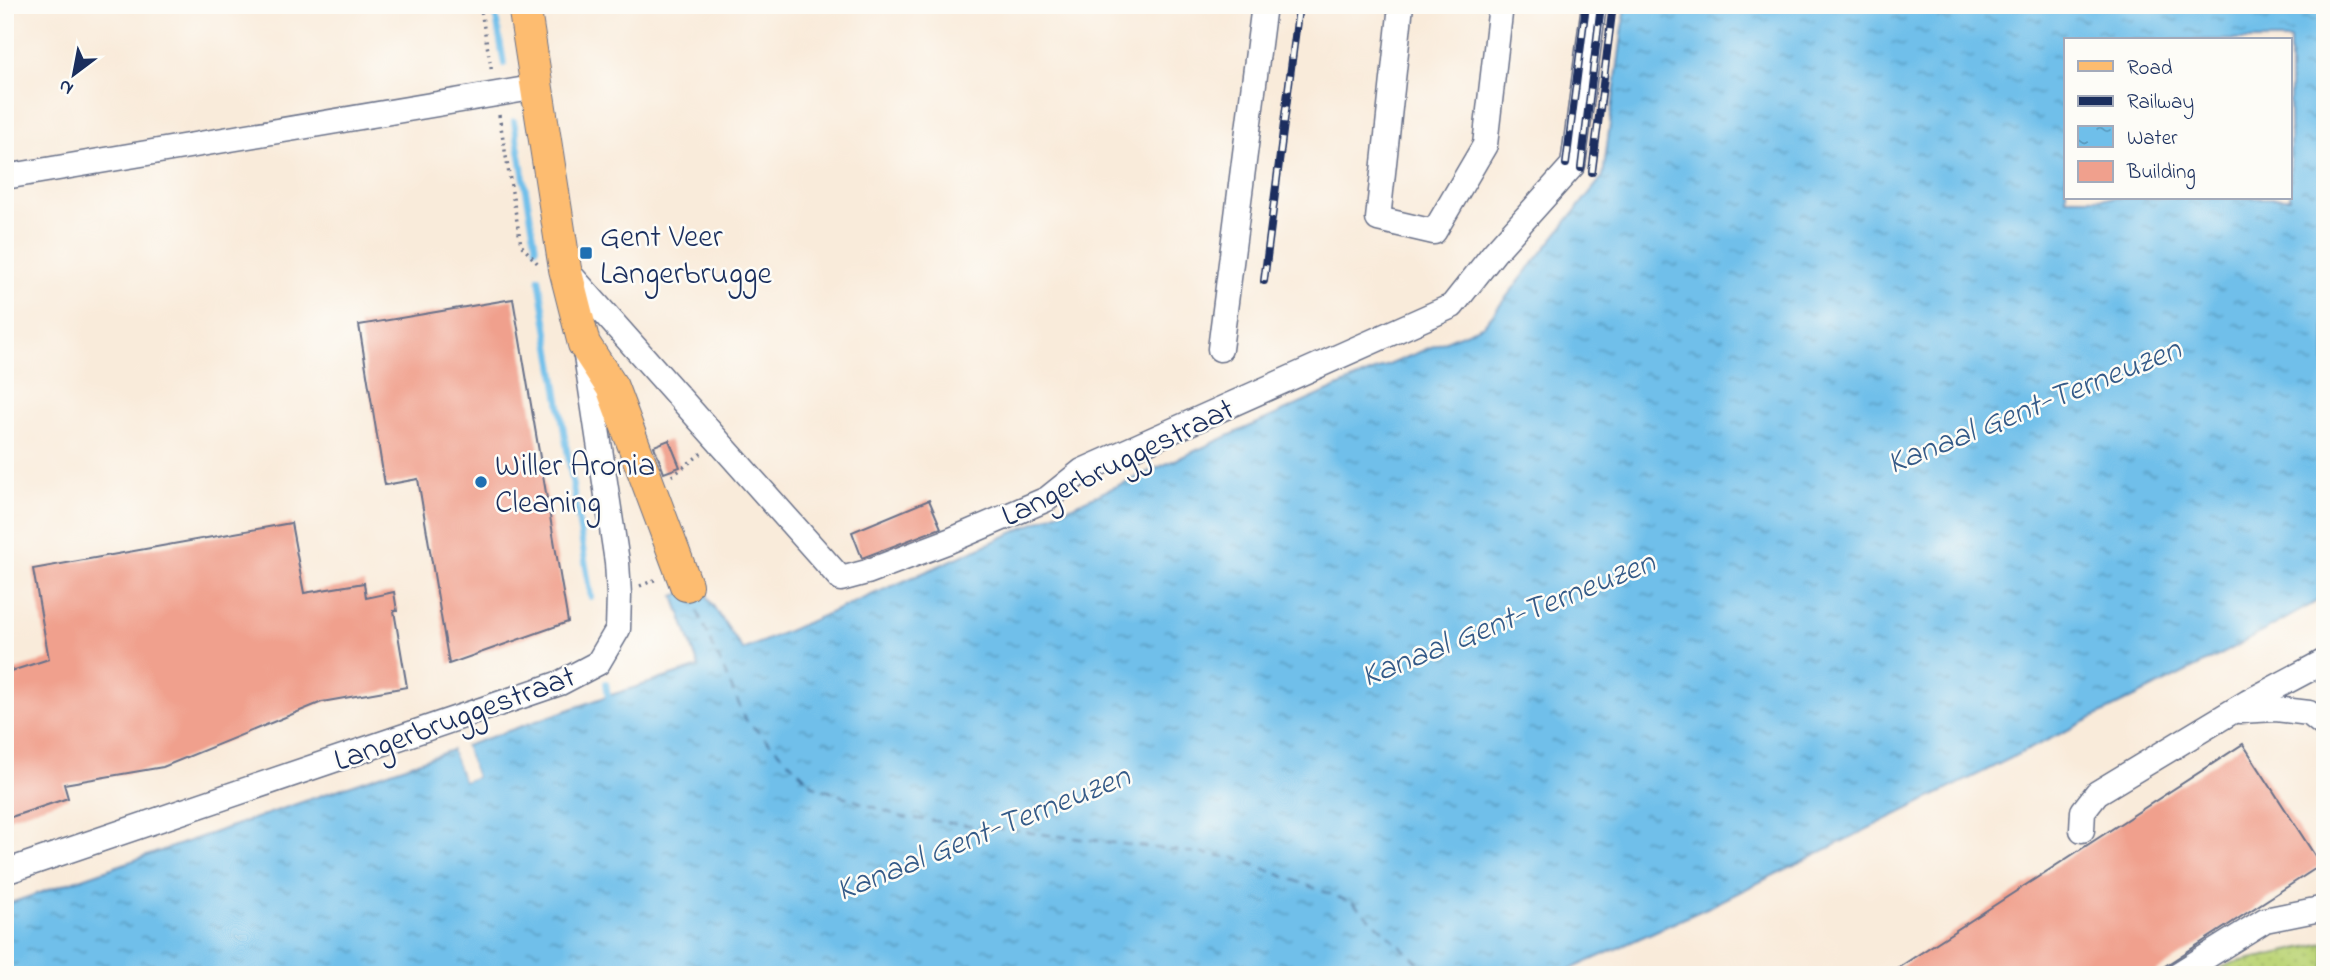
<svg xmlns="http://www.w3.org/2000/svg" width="2330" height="980" font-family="'Indie Flower',sans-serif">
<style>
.grass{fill:url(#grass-dots);stroke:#6c826c;stroke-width:2}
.water{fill:url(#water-ripples);stroke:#4577a4;stroke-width:2;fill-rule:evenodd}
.pier{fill:#f9ebda}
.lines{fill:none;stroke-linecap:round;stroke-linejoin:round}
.stream{stroke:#6fbfea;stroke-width:6}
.ferry{stroke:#345a88;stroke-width:2;stroke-dasharray:9 7;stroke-linecap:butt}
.building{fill:#f0a08d}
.minor-casing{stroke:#697189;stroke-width:27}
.major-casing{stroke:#697189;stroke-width:34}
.path{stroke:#697189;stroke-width:3.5;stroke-dasharray:2 5;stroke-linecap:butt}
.minor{stroke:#fff;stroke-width:24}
.major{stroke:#fdbc6f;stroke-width:32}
.rail-casing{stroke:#1b2f5e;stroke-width:8}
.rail{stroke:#fdfcf7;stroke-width:5;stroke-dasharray:16;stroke-linecap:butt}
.poi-dot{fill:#1f6fb2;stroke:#fdfcf7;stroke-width:2.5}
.labels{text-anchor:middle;stroke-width:5;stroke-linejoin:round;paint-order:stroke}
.poi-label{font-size:32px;fill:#1b2f5e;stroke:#fdfcf7;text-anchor:start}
.street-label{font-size:32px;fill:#1b2f5e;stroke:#fdfcf7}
.water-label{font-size:33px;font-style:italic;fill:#345a88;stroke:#fdfcf7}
</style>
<defs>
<pattern id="grass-dots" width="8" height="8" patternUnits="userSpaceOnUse" patternTransform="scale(1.75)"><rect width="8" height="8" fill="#bdd579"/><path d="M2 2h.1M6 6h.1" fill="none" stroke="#a2b76b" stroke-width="1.8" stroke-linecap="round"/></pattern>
<pattern id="water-ripples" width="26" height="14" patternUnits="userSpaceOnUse" patternTransform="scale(1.75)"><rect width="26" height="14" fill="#6fbfea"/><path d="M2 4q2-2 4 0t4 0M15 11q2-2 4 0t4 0" fill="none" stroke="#5a9cc1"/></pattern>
</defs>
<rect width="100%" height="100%" fill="#fdfcf7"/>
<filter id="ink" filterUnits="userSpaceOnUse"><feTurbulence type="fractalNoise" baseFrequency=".0143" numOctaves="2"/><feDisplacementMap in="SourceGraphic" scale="14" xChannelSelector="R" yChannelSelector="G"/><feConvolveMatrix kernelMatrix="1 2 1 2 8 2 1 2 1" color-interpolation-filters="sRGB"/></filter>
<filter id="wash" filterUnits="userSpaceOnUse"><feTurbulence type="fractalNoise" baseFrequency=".00686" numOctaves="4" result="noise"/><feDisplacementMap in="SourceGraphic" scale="28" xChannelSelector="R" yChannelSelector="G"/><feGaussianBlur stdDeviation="1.57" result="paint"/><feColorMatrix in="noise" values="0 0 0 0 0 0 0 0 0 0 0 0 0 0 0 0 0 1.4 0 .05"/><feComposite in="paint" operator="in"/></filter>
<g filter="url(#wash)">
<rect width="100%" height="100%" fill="#f9ebda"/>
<polygon class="grass" points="2325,943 2325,975 2208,975 2210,972 2233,963"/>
<path class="water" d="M1626,5H2325V597L2224,653L1709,907L1558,975H5V905L452,750L464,781L476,777L465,746L608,696L699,667L674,596L703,584L709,600L743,650L932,569L1353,380L1484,325L1603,176ZM2066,40H2290V198H2066Z"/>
<polygon class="pier" points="465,746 476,777 464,781 452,750 455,749 466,777 472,775 462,747"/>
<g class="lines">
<g class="stream">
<polyline points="494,5 504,64"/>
<polyline points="514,121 536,248"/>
<polyline points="539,278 591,597"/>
<polyline points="606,683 609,702"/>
</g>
<polyline class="ferry" points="691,597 746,720 814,786 902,817 1237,858 1353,903 1432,975"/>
</g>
<g id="blocks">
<g class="building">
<polygon points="513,299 568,622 449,664 418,479 385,485 359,325"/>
<polygon points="669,440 680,467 664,473 654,446"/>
<polygon points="929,500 941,528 862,558 852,532"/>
<polygon points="291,523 304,593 364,583 366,598 394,592 397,611 394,611 407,687 322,702 163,767 64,784 68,798 5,819 5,673 49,659 33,569"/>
<polygon points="2243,744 2321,865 2151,975 1887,975"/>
</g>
</g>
</g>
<g filter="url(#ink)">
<use href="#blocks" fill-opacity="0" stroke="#697189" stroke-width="2"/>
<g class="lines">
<g class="minor-casing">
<g id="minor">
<polyline points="1401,5 1378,219 1434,232 1485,145 1501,5"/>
<polyline points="5,177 538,87"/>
<polyline points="567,271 841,579 867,572 949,541 1047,499 1082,471 1452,306 1494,253 1573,165 1594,5"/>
<polyline points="1220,349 1264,5"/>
<polyline points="2239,711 2276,709 2309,713 2325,726"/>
<polyline points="2082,830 2083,811 2097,793 2248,702 2325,661"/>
<polyline points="5,872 560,683 598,663 618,629 619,595 617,562 585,349"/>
<polyline points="2177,975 2265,920 2325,908"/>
</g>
</g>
<g class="major-casing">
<polyline id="major" points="524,5 565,269 584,344 612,387 686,585"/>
</g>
<g class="path">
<polyline points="480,5 492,73"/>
<polyline points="499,115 521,245 540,266"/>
<polyline points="672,476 702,453"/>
<polyline points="640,586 659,578"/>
</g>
<use href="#minor" class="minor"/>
<use href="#major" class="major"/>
<g class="rail-casing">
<g id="rail">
<polyline points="1566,164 1586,5"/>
<polyline points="1581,168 1601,5"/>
<polyline points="1592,172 1613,5"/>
<polyline points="1264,281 1299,5"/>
</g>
</g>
<use href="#rail" class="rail"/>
</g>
</g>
<g class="poi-dot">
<rect x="579" y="246" width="14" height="14" rx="3.5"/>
<circle cx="481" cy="482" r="7"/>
</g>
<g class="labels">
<g class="poi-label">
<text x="600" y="246">Gent Veer<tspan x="600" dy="37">Langerbrugge</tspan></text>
<text x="495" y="475">Willer Aronia<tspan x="495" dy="37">Cleaning</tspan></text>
</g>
<g class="street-label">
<text transform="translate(1117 461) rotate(-26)" y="11">Langerbruggestraat</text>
<text transform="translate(454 717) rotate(-20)" y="11">Langerbruggestraat</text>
</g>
<g class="water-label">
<text transform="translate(2033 404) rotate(-22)" y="12">Kanaal Gent-Terneuzen</text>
<text transform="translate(1507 617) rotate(-22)" y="12">Kanaal Gent-Terneuzen</text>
<text transform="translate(982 831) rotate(-22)" y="12">Kanaal Gent-Terneuzen</text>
</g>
</g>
<rect width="2330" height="980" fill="none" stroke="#fdfcf7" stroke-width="28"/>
<rect x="2064" y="38" width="228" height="161" fill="#fdfcf7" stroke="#a3aaba" stroke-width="2"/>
<rect x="2078" y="61" width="35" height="10" fill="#fdbc6f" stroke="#a3aaba" stroke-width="2"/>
<text x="2127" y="74" font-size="21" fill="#1b2f5e">Road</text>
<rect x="2078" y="96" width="35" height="10" fill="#1b2f5e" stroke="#a3aaba" stroke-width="2"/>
<text x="2127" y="108" font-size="21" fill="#1b2f5e">Railway</text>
<rect x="2078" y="126" width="35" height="21" fill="url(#water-ripples)" stroke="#a3aaba" stroke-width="2"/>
<text x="2127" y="144" font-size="21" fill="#1b2f5e">Water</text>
<rect x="2078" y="161" width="35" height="21" fill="#f0a08d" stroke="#a3aaba" stroke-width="2"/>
<text x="2127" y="178" font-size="21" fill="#1b2f5e">Building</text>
<g transform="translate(74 74) rotate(212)" stroke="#fdfcf7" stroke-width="5" paint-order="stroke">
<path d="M0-5L12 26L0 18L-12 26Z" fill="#1b2f5e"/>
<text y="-10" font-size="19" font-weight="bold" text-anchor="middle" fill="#1b2f5e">N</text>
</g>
</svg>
